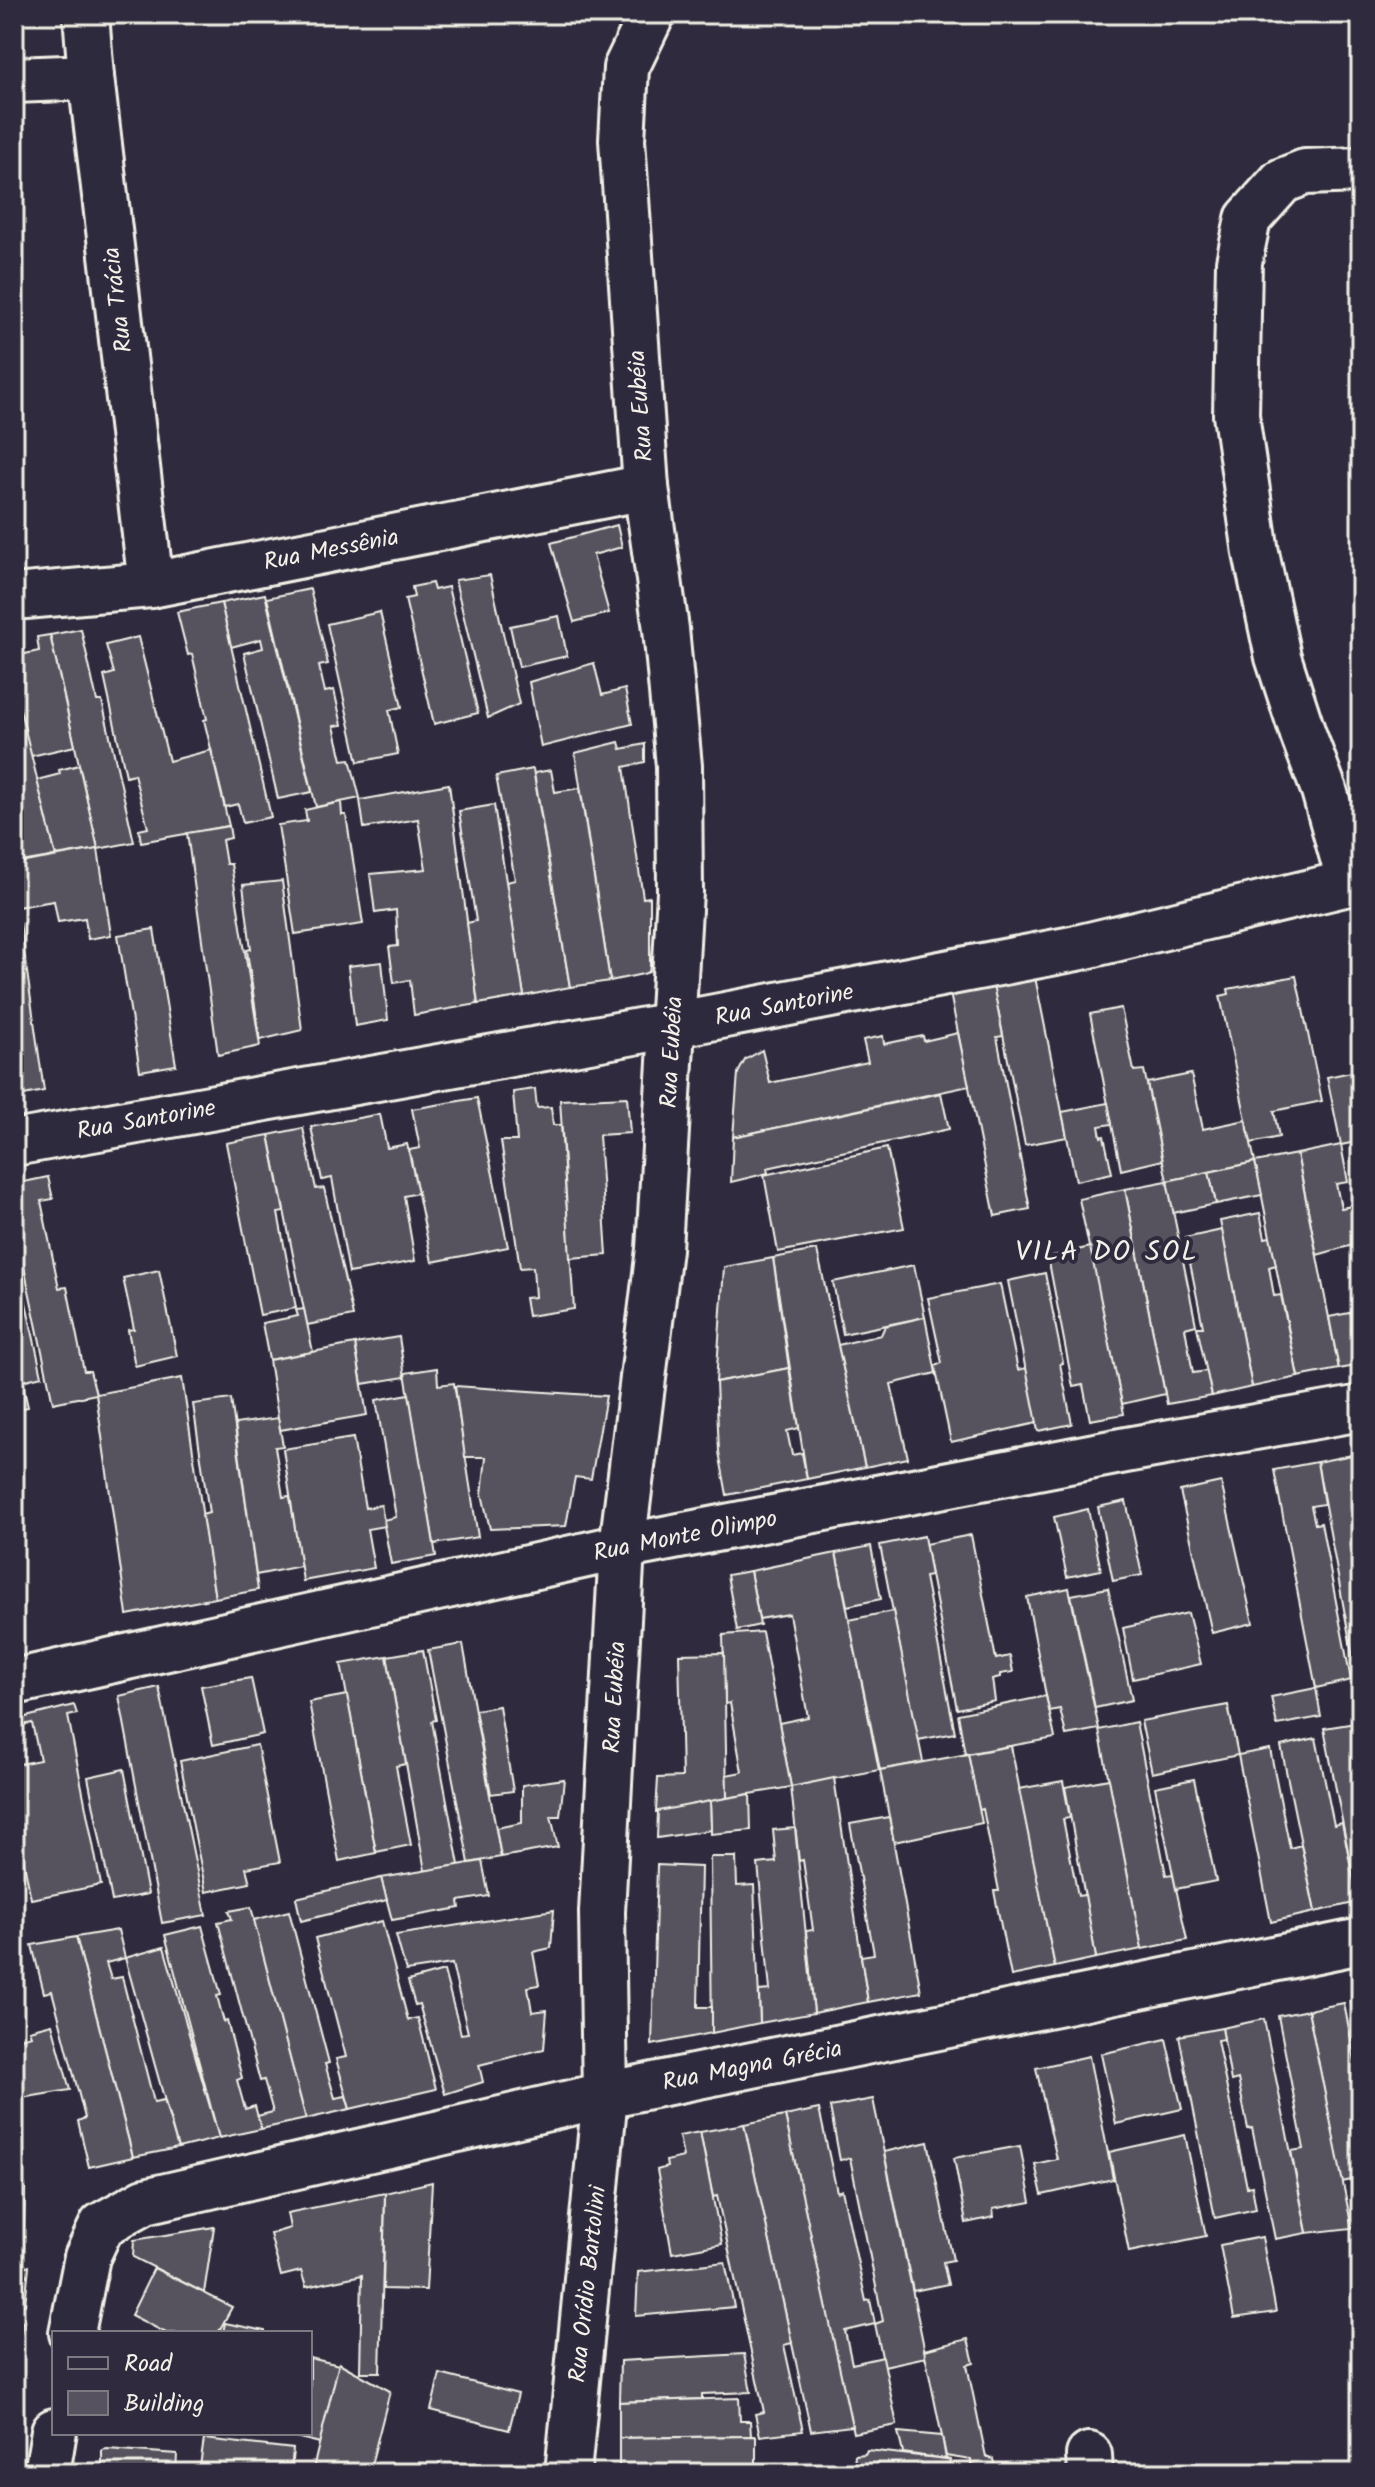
<svg xmlns="http://www.w3.org/2000/svg" width="1375" height="2487" font-family="Kalam,sans-serif">
<style>
.building{fill:#56525f;stroke:#f4f1e8;stroke-width:2}
.lines{fill:none;stroke-linecap:round;stroke-linejoin:round}
.minor-casing{stroke:#f4f1e8;stroke-width:50}
.minor{stroke:#2f2a3d;stroke-width:44}
.labels{text-anchor:middle;stroke-width:8;stroke-linejoin:round;paint-order:stroke}
.street-label{font-size:24px;fill:#f4f1e8;stroke:#2f2a3d}
.quarter-label{font-size:28px;letter-spacing:2px;fill:#f4f1e8;stroke:#2f2a3d}
</style>
<rect width="100%" height="100%" fill="#2f2a3d"/>
<filter id="ink" filterUnits="userSpaceOnUse"><feTurbulence type="fractalNoise" baseFrequency=".0125" numOctaves="2"/><feDisplacementMap in="SourceGraphic" scale="16" xChannelSelector="R" yChannelSelector="G"/><feConvolveMatrix kernelMatrix="1 2 1 2 8 2 1 2 1" color-interpolation-filters="sRGB"/></filter>
<g filter="url(#ink)">
<g class="building">
<polygon points="617,525 622,547 593,555 609,613 574,622 551,543"/>
<polygon points="490,575 519,704 488,718 455,580"/>
<polygon points="432,583 434,590 448,587 478,713 434,724 405,599 414,597 412,587"/>
<polygon points="310,589 328,664 319,666 325,692 334,690 342,725 334,726 342,760 350,759 360,798 316,807 267,598"/>
<polygon points="265,594 312,792 278,799 244,653 263,648 261,639 231,647 221,603"/>
<polygon points="221,603 271,817 243,823 238,804 225,807 204,720 207,719 192,654 188,655 177,612"/>
<polygon points="380,612 402,707 389,710 398,754 358,762 327,624"/>
<polygon points="559,616 567,656 519,667 510,626"/>
<polygon points="81,629 97,701 102,701 134,842 98,849 50,635"/>
<polygon points="50,635 75,746 31,756 14,685 14,641 16,641 20,655 39,651 37,637"/>
<polygon points="138,637 169,761 211,750 229,826 141,842 139,830 148,828 134,774 126,776 104,676 114,673 106,645"/>
<polygon points="594,663 602,695 625,689 632,724 541,747 529,682"/>
<polygon points="14,685 56,856 21,862 14,832"/>
<polygon points="619,742 621,749 645,744 645,762 624,767 643,898 650,897 650,967 649,972 643,974 610,981 575,753"/>
<polygon points="79,765 98,849 56,856 37,780 60,774 59,770"/>
<polygon points="533,769 570,987 524,996 506,882 515,880 496,776"/>
<polygon points="551,770 555,792 580,788 610,981 570,987 534,773"/>
<polygon points="449,784 478,1004 414,1015 410,980 394,983 389,947 398,946 396,910 375,913 370,874 426,869 418,819 364,828 360,800"/>
<polygon points="341,802 342,815 346,815 363,924 295,934 278,825 307,821 305,810"/>
<polygon points="494,805 524,996 478,1004 467,923 476,921 459,811"/>
<polygon points="229,826 231,838 222,840 226,864 231,864 260,1046 218,1055 187,833"/>
<polygon points="98,849 111,935 88,939 85,918 58,922 54,901 17,907 14,864"/>
<polygon points="282,881 302,1030 260,1040 248,958 247,950 251,949 243,885"/>
<polygon points="20,923 44,1091 14,1097 14,924"/>
<polygon points="154,929 176,1065 140,1071 118,935"/>
<polygon points="382,962 388,1020 355,1026 348,966"/>
<polygon points="1296,976 1322,1101 1274,1111 1279,1137 1251,1143 1220,996 1229,994 1228,989"/>
<polygon points="1035,977 1067,1137 1025,1145 993,985"/>
<polygon points="993,985 1003,1036 997,1037 1030,1209 995,1216 950,993"/>
<polygon points="1121,1008 1134,1071 1144,1070 1163,1160 1121,1170 1090,1014"/>
<polygon points="958,1033 969,1086 733,1137 738,1073 745,1060 762,1050 770,1083 868,1062 863,1040 883,1036 884,1044 923,1036 924,1041"/>
<polygon points="1361,1070 1361,1141 1341,1145 1327,1077"/>
<polygon points="1191,1074 1203,1129 1246,1120 1255,1162 1167,1181 1147,1083"/>
<polygon points="535,1089 537,1108 551,1107 553,1125 561,1125 574,1309 528,1316 525,1298 535,1297 533,1267 520,1268 501,1141 517,1141 513,1092"/>
<polygon points="941,1093 949,1129 767,1168 768,1173 731,1182 733,1137"/>
<polygon points="627,1097 630,1133 599,1135 607,1255 570,1258 560,1100"/>
<polygon points="477,1098 508,1247 432,1262 409,1150 420,1148 412,1109"/>
<polygon points="1108,1103 1112,1124 1099,1126 1101,1137 1104,1136 1112,1173 1076,1181 1062,1112"/>
<polygon points="380,1114 387,1148 407,1144 418,1193 404,1196 415,1261 349,1273 332,1178 322,1180 311,1127"/>
<polygon points="303,1128 316,1189 324,1188 353,1316 307,1325 269,1135"/>
<polygon points="269,1135 284,1212 278,1213 296,1308 260,1315 226,1143"/>
<polygon points="1341,1145 1348,1182 1336,1184 1341,1208 1352,1206 1360,1243 1317,1255 1297,1154"/>
<polygon points="887,1148 904,1228 778,1252 764,1175"/>
<polygon points="1297,1154 1339,1369 1298,1377 1255,1162"/>
<polygon points="1255,1162 1262,1195 1216,1204 1209,1172"/>
<polygon points="1209,1172 1216,1204 1173,1213 1167,1181"/>
<polygon points="48,1177 53,1199 41,1201 59,1288 67,1287 84,1371 90,1371 96,1394 53,1403 14,1220 14,1184"/>
<polygon points="1167,1181 1196,1325 1185,1328 1193,1373 1207,1371 1212,1396 1167,1404 1125,1189"/>
<polygon points="1125,1189 1165,1394 1122,1404 1079,1199"/>
<polygon points="1260,1213 1265,1238 1270,1237 1276,1265 1269,1267 1274,1296 1281,1295 1298,1377 1252,1387 1220,1221"/>
<polygon points="1222,1230 1252,1387 1212,1396 1197,1327 1203,1327 1185,1238"/>
<polygon points="1090,1247 1124,1414 1090,1420 1083,1385 1073,1387 1048,1257"/>
<polygon points="817,1250 865,1467 807,1479 773,1258"/>
<polygon points="773,1258 789,1368 716,1382 724,1267"/>
<polygon points="914,1265 925,1317 843,1334 833,1282"/>
<polygon points="159,1270 177,1356 135,1366 128,1330 134,1329 123,1278"/>
<polygon points="1045,1273 1063,1363 1060,1364 1072,1424 1038,1431 1008,1281"/>
<polygon points="14,1279 15,1282 21,1280 42,1376 22,1381 28,1407 14,1410"/>
<polygon points="1000,1284 1018,1370 1026,1368 1037,1423 951,1442 935,1366 942,1363 928,1298"/>
<polygon points="304,1309 313,1352 269,1360 262,1323 298,1316 296,1310"/>
<polygon points="1359,1311 1361,1365 1339,1369 1329,1317"/>
<polygon points="925,1317 936,1373 891,1384 908,1458 865,1467 838,1345 881,1335 885,1326"/>
<polygon points="399,1337 405,1377 362,1384 355,1344"/>
<polygon points="355,1344 367,1415 280,1430 269,1360"/>
<polygon points="437,1368 438,1385 454,1383 478,1537 434,1544 405,1373"/>
<polygon points="789,1368 799,1428 787,1431 792,1455 802,1453 807,1479 727,1495 719,1452 716,1382"/>
<polygon points="182,1378 215,1598 127,1615 96,1394"/>
<polygon points="455,1386 606,1396 591,1479 575,1477 566,1526 490,1529 482,1494 486,1457 465,1457"/>
<polygon points="409,1394 436,1556 391,1564 383,1520 396,1517 376,1400"/>
<polygon points="231,1399 258,1590 215,1598 202,1515 209,1513 193,1404"/>
<polygon points="278,1418 283,1446 275,1447 283,1497 290,1496 301,1566 256,1575 235,1424"/>
<polygon points="353,1438 365,1508 381,1505 385,1526 367,1529 374,1568 303,1581 283,1449"/>
<polygon points="1357,1454 1361,1472 1361,1679 1357,1680 1317,1462"/>
<polygon points="1317,1462 1324,1504 1311,1506 1315,1524 1321,1523 1351,1680 1316,1688 1274,1470"/>
<polygon points="1221,1482 1253,1623 1212,1633 1180,1491"/>
<polygon points="1126,1501 1142,1575 1113,1581 1098,1507"/>
<polygon points="1088,1509 1101,1570 1067,1577 1054,1517"/>
<polygon points="971,1535 996,1659 1010,1656 1013,1672 1000,1674 1000,1677 992,1679 995,1701 957,1709 925,1544"/>
<polygon points="924,1536 931,1576 925,1577 955,1733 918,1740 880,1545"/>
<polygon points="871,1546 881,1599 847,1606 836,1553"/>
<polygon points="836,1553 879,1770 791,1787 779,1723 808,1717 789,1614 759,1619 750,1571"/>
<polygon points="750,1571 760,1625 737,1630 727,1575"/>
<polygon points="1069,1588 1099,1729 1066,1735 1060,1709 1049,1711 1027,1597"/>
<polygon points="1108,1588 1132,1700 1095,1708 1071,1595"/>
<polygon points="893,1611 923,1762 880,1770 849,1620"/>
<polygon points="1188,1613 1201,1664 1133,1679 1123,1628"/>
<polygon points="762,1632 791,1787 727,1798 726,1775 742,1772 730,1703 725,1704 723,1635"/>
<polygon points="463,1644 501,1857 469,1863 428,1650"/>
<polygon points="423,1650 436,1720 432,1721 459,1865 425,1871 387,1656"/>
<polygon points="724,1653 727,1798 656,1812 658,1778 682,1777 679,1654"/>
<polygon points="387,1656 406,1764 396,1766 411,1845 376,1852 341,1664"/>
<polygon points="251,1678 263,1734 213,1745 201,1686"/>
<polygon points="159,1687 206,1915 162,1923 119,1696"/>
<polygon points="1316,1688 1321,1717 1277,1725 1271,1697"/>
<polygon points="347,1695 376,1853 339,1861 309,1702"/>
<polygon points="1046,1696 1055,1738 965,1754 958,1714"/>
<polygon points="74,1705 77,1714 68,1716 101,1885 31,1899 14,1811 14,1765 40,1760 32,1723 14,1727 14,1720"/>
<polygon points="1228,1705 1238,1755 1152,1773 1141,1721"/>
<polygon points="499,1706 513,1791 491,1794 475,1710"/>
<polygon points="1136,1722 1166,1875 1173,1874 1187,1940 1142,1949 1099,1730"/>
<polygon points="1356,1723 1359,1735 1361,1735 1361,1902 1358,1902 1324,1728"/>
<polygon points="1316,1738 1334,1825 1342,1823 1358,1902 1315,1912 1281,1746"/>
<polygon points="257,1745 280,1862 246,1868 250,1883 206,1892 180,1761"/>
<polygon points="1011,1746 1055,1967 1011,1976 994,1891 999,1891 983,1809 979,1810 968,1754"/>
<polygon points="1270,1749 1290,1848 1301,1845 1315,1912 1271,1922 1238,1755"/>
<polygon points="968,1754 982,1823 894,1842 880,1770"/>
<polygon points="124,1769 148,1894 112,1901 88,1777"/>
<polygon points="834,1778 868,2002 814,2013 806,1931 813,1930 803,1860 799,1861 791,1787"/>
<polygon points="564,1779 560,1816 551,1816 558,1847 501,1857 496,1828 522,1823 522,1785"/>
<polygon points="1109,1779 1142,1949 1096,1958 1065,1787"/>
<polygon points="1194,1779 1216,1881 1176,1889 1155,1787"/>
<polygon points="1063,1781 1070,1818 1063,1819 1078,1896 1085,1895 1096,1958 1055,1967 1019,1789"/>
<polygon points="750,1794 751,1830 711,1834 710,1801"/>
<polygon points="710,1801 711,1830 657,1838 658,1811"/>
<polygon points="889,1817 921,1992 868,2002 861,1956 874,1954 850,1824"/>
<polygon points="795,1828 814,2013 760,2023 759,1991 770,1990 758,1864 776,1862 773,1830"/>
<polygon points="710,1857 736,1857 737,1886 754,1885 760,2023 712,2033"/>
<polygon points="482,1861 489,1896 459,1901 460,1908 392,1920 381,1878"/>
<polygon points="657,1865 701,1867 698,2007 712,2007 712,2033 652,2045"/>
<polygon points="381,1878 387,1900 301,1921 296,1898"/>
<polygon points="251,1907 306,2119 261,2129 257,2116 273,2112 264,2080 260,2081 218,1922 232,1919 229,1911"/>
<polygon points="554,1910 551,1948 533,1952 539,1985 528,1987 532,2012 547,2010 544,2049 479,2065 483,2082 445,2094 419,2004 415,2005 408,1981 444,1971 461,2034 468,2033 452,1964 406,1971 396,1935"/>
<polygon points="289,1911 329,2063 325,2064 335,2098 346,2096 350,2109 306,2119 254,1920"/>
<polygon points="382,1921 408,2020 418,2018 436,2089 350,2109 336,2059 346,2057 315,1938"/>
<polygon points="202,1926 221,1995 217,1996 224,2022 227,2021 242,2078 237,2080 245,2109 255,2106 261,2129 219,2138 165,1935"/>
<polygon points="118,1930 125,1958 106,1963 111,1979 122,1977 154,2102 164,2100 178,2148 133,2157 76,1937"/>
<polygon points="76,1937 133,2157 89,2167 78,2121 85,2118 52,1991 44,1993 32,1945"/>
<polygon points="164,1947 219,2138 178,2148 125,1958"/>
<polygon points="1361,1999 1361,2049 1351,2001"/>
<polygon points="1344,2003 1361,2092 1361,2178 1342,2182 1308,2010"/>
<polygon points="1308,2010 1352,2228 1307,2233 1291,2151 1304,2149 1278,2016"/>
<polygon points="1264,2019 1307,2233 1275,2239 1252,2128 1248,2129 1238,2079 1231,2081 1222,2028"/>
<polygon points="52,2024 70,2090 21,2098 14,2072 14,2040 31,2035 29,2030"/>
<polygon points="1222,2028 1224,2039 1217,2040 1247,2187 1252,2186 1256,2209 1215,2218 1179,2036"/>
<polygon points="1166,2039 1182,2109 1116,2124 1101,2054"/>
<polygon points="1089,2056 1113,2179 1042,2195 1035,2164 1057,2159 1036,2068"/>
<polygon points="873,2099 926,2357 884,2366 875,2324 883,2321 850,2158 840,2160 830,2107"/>
<polygon points="819,2109 837,2192 842,2190 866,2301 870,2300 875,2324 845,2331 852,2364 883,2357 897,2425 853,2433 785,2116"/>
<polygon points="785,2116 824,2296 852,2426 811,2431 744,2124"/>
<polygon points="744,2124 792,2343 784,2345 803,2431 760,2436 755,2414 764,2412 717,2196 713,2197 700,2132"/>
<polygon points="700,2132 722,2244 672,2253 657,2170 667,2167 666,2161 683,2157 679,2136"/>
<polygon points="1185,2135 1206,2236 1129,2252 1109,2152"/>
<polygon points="928,2142 953,2260 943,2262 948,2284 913,2291 884,2152"/>
<polygon points="1020,2146 1031,2202 993,2209 994,2217 966,2223 954,2158"/>
<polygon points="14,2180 25,2185 23,2265 14,2264"/>
<polygon points="432,2182 426,2290 383,2289 385,2193"/>
<polygon points="385,2193 380,2372 360,2372 362,2275 306,2287 301,2271 281,2276 270,2234 290,2228 287,2213"/>
<polygon points="214,2227 204,2293 133,2257 134,2240"/>
<polygon points="1262,2237 1276,2312 1234,2318 1220,2245"/>
<polygon points="725,2262 734,2307 636,2316 638,2272"/>
<polygon points="14,2264 29,2266 25,2305 14,2304"/>
<polygon points="154,2268 232,2307 218,2333 166,2333 131,2315"/>
<polygon points="14,2320 23,2321 18,2354 14,2354"/>
<polygon points="225,2323 265,2331 265,2333 223,2333"/>
<polygon points="968,2339 974,2363 967,2365 986,2457 993,2459 996,2472 971,2465 971,2460 946,2456 924,2350"/>
<polygon points="744,2354 751,2392 702,2394 702,2399 619,2402 620,2361"/>
<polygon points="310,2358 339,2365 320,2443 279,2433 310,2433"/>
<polygon points="339,2363 390,2391 369,2473 312,2473"/>
<polygon points="440,2374 518,2394 509,2430 431,2410"/>
<polygon points="739,2398 740,2421 750,2421 751,2436 619,2438 619,2402"/>
<polygon points="898,2432 942,2436 946,2459 903,2453"/>
<polygon points="756,2436 756,2464 619,2470 619,2438"/>
<polygon points="204,2439 293,2449 291,2473 199,2473"/>
<polygon points="107,2449 177,2454 176,2473 102,2473 102,2450"/>
<polygon points="867,2450 946,2459 950,2460 948,2468 970,2471 971,2465 999,2473 853,2473 855,2455 865,2454"/>
<polygon points="854,2461 853,2473 773,2473 774,2464"/>
</g>
<g class="lines">
<g class="minor-casing">
<g id="minor">
<polyline points="86,14 91,77 151,585"/>
<polyline points="14,80 91,77"/>
<polyline points="14,597 151,585 646,487"/>
<polyline points="1350,883 1324,790 1303,734 1278,657 1256,553 1236,415 1239,262 1248,219 1282,181 1305,172 1361,170"/>
<polyline points="14,1143 673,1025 1077,948 1361,880"/>
<polyline points="14,1682 622,1547 1126,1450 1361,1408"/>
<polyline points="72,2333 87,2257 102,2225 145,2201 605,2095 1361,1941"/>
<polyline points="1089,2455 1090,2473"/>
<polyline points="47,2473 54,2431"/>
<polyline points="568,2473 605,2095 602,1912 622,1547 659,1249 680,892 679,766 666,629 646,487 622,140 626,68 652,14"/>
</g>
</g>
<use href="#minor" class="minor"/>
</g>
</g>
<g class="labels">
<g class="street-label">
<text transform="translate(117 300) rotate(-97)" y="8">Rua Trácia</text>
<text transform="translate(640 406) rotate(-94)" y="8">Rua Eubéia</text>
<text transform="translate(331 549) rotate(-11)" y="8">Rua Messênia</text>
<text transform="translate(784 1004) rotate(-11)" y="8">Rua Santorine</text>
<text transform="translate(671 1052) rotate(-87)" y="8">Rua Eubéia</text>
<text transform="translate(146 1119) rotate(-10)" y="8">Rua Santorine</text>
<text transform="translate(685 1535) rotate(-11)" y="8">Rua Monte Olimpo</text>
<text transform="translate(614 1697) rotate(-87)" y="8">Rua Eubéia</text>
<text transform="translate(752 2065) rotate(-11)" y="8">Rua Magna Grécia</text>
<text transform="translate(587 2284) rotate(-84)" y="8">Rua Orídio Bartolini</text>
</g>
<g class="quarter-label">
<text x="1107" y="1260">VILA DO SOL</text>
</g>
</g>
<rect width="1375" height="2487" fill="none" stroke="#2f2a3d" stroke-width="48"/>
<rect x="24" y="24" width="1327" height="2439" fill="none" stroke="#f4f1e8" stroke-width="3" filter="url(#ink)"/>
<rect x="52" y="2331" width="260" height="104" fill="#2f2a3d" stroke="#7e7a81" stroke-width="2"/>
<rect x="68" y="2357" width="40" height="12" fill="#2f2a3d" stroke="#7e7a81" stroke-width="2"/>
<text x="124" y="2371" font-size="24" fill="#f4f1e8">Road</text>
<rect x="68" y="2391" width="40" height="24" fill="#56525f" stroke="#7e7a81" stroke-width="2"/>
<text x="124" y="2411" font-size="24" fill="#f4f1e8">Building</text>
</svg>
